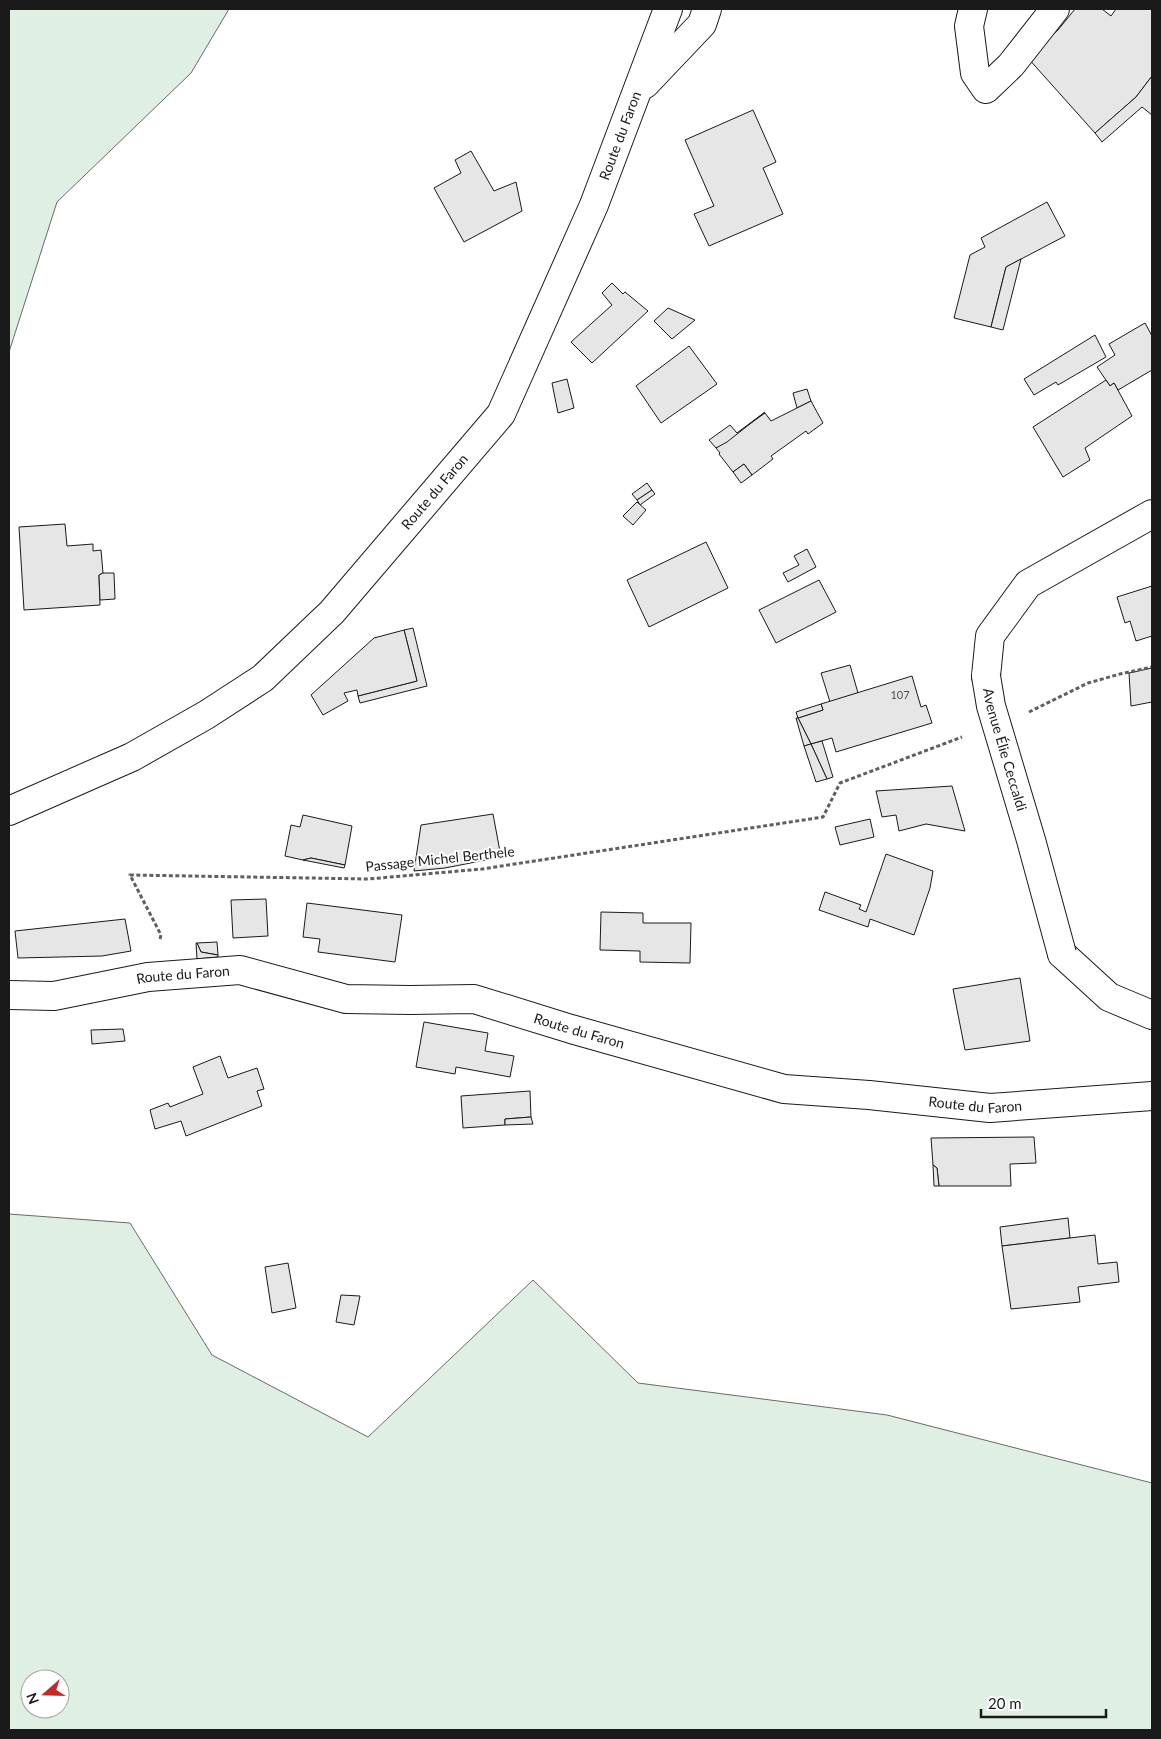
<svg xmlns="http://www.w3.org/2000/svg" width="1161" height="1739" font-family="Lato,sans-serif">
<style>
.green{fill:#e0efe3;stroke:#6a6a6a;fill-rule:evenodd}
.building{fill:#e6e6e6;stroke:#1a1a1a}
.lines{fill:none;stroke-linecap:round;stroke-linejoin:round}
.minor-casing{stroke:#1a1a1a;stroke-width:30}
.path{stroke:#5f5f5f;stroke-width:3;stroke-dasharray:4 2.5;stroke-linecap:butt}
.minor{stroke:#fff;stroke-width:28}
.minor-bridge-casing{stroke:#1a1a1a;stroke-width:30;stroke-linecap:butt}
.minor-bridge{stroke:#fff;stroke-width:28}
.labels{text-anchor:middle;stroke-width:4;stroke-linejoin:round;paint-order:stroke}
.number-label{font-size:11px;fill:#4d4d4d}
.street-label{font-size:14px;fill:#1a1a1a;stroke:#fff}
</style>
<rect width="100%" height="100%" fill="#fff"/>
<g class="green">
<polygon points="9,9 229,9 191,73 57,202 9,352"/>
<path d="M9,1214L130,1223L212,1355L368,1437L533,1280L638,1383L887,1415L1152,1483V1730H9ZM30,1679H60V1709H30Z"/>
</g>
<g class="building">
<polygon points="1075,9 1102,9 1111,16 1116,9 1152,9 1152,76 1136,97 1095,133 1027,57 1058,30"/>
<polygon points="1152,76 1152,115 1142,107 1102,142 1095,133 1136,97"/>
<polygon points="753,110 776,162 763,168 783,214 709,246 694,214 714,206 685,140"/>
<polygon points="471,151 494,191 516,182 522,211 464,242 434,188 461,173 455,160"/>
<polygon points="1047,202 1065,236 1006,267 991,327 954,318 970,255 985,247 981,238"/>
<polygon points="1021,259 1003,330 991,327 1006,267"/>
<polygon points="612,283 623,294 625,292 648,311 592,363 571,342 612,305 602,293"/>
<polygon points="668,308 695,320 672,339 654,321"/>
<polygon points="1145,323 1152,336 1152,370 1118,390 1114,383 1110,386 1097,367 1115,355 1109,344"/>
<polygon points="1095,335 1106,357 1058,385 1056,382 1034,395 1024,379"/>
<polygon points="689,346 717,384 661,423 636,386"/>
<polygon points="567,379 574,408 558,413 552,383"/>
<polygon points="1106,380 1110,386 1114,383 1132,416 1085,448 1090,460 1063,477 1033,427"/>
<polygon points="807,389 811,401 797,408 793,393"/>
<polygon points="811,401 823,423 808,434 806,431 771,456 773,459 752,475 744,464 733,472 719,454 720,453 716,448 765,413 771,421"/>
<polygon points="765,412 727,442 716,448 709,440 730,425 737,433"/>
<polygon points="744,464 752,475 741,483 733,472"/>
<polygon points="647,483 652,490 637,500 632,494"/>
<polygon points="652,490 655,494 640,505 637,500"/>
<polygon points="637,502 646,510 633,525 623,516"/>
<polygon points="65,524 67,546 93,544 93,551 101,550 103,573 99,575 100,605 24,610 19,527"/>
<polygon points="706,542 728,588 649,627 627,580"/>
<polygon points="807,549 816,567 788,582 783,573 799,565 794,556"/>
<polygon points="103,573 114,573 115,599 100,600 99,575"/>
<polygon points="819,580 836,612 776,643 759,610"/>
<polygon points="1152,586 1152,636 1136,641 1130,621 1125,623 1117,597"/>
<polygon points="413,628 427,686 360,703 358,696 417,681 404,630"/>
<polygon points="404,630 417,681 358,696 357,690 344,693 348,701 323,715 311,695 374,638"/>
<polygon points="850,665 858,693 830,702 821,673"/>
<polygon points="1152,668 1152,702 1131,706 1129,673"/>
<polygon points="912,676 921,707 926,705 932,723 836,752 832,738 811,744 798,718 823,710 821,704"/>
<polygon points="821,704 823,710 798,718 796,712"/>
<polygon points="796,718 798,718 811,744 804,746"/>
<polygon points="822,741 833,777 827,779 811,744"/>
<polygon points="811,744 827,779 816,782 804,746"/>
<polygon points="952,786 965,831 926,824 899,831 896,815 882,817 876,791"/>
<polygon points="493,814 501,857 445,868 414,871 421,825"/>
<polygon points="303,815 352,826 345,865 311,858 303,860 285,856 291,825 300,827"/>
<polygon points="870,819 874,837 840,845 835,827"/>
<polygon points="886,854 933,871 930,888 914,935 870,919 868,927 819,910 825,892 861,905 859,909 866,912"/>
<polygon points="311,858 345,865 344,868 303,860"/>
<polygon points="266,899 268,936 233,938 231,900"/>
<polygon points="307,903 402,915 395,962 318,952 320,939 303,937"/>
<polygon points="601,912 643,913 643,923 691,923 690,963 640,962 640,951 600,950"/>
<polygon points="125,919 131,951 102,956 18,958 15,931"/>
<polygon points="217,942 218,955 201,952 197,943"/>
<polygon points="196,943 197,943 201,952 218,955 218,957 197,959"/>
<polygon points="1020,978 1030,1041 965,1050 953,989"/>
<polygon points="424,1022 488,1033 485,1051 514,1056 510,1077 456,1067 455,1074 416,1067"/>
<polygon points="123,1029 125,1041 92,1044 91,1030"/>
<polygon points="220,1056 228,1078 257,1068 264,1089 257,1091 262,1106 186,1136 181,1121 155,1129 150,1110 168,1103 170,1107 203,1094 193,1067"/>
<polygon points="530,1091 531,1117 505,1119 505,1125 463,1128 461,1096"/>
<polygon points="531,1117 533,1124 505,1125 505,1119"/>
<polygon points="1034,1137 1036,1163 1010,1164 1011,1186 939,1186 937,1168 933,1165 931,1138"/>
<polygon points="933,1165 937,1168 939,1186 934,1186"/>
<polygon points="1068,1218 1070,1238 1002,1246 1000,1227"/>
<polygon points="1095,1235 1098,1264 1117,1262 1119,1282 1078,1287 1080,1302 1011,1309 1002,1246"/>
<polygon points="288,1263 296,1308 272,1313 265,1267"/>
<polygon points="341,1295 360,1296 354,1325 336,1322"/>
</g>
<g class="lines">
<g class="minor-casing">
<g id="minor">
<polyline points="973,9 969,26 975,73 986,89 1011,65 1055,9"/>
<polyline points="645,84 702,24 707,9"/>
<polyline points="986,676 990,636 1028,584 1152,514"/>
<path id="s1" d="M9,811L132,757L206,715L263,678L332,612L501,414L594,205L668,9"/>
<polyline points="1062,954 1109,997 1152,1015"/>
<path id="s2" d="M9,995L54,996L148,977L240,970L346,999L410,1000L474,999L571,1029L784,1089L869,1095L990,1108L1152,1096"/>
</g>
</g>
<g class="path">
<polyline points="1029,712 1088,683 1120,674 1152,667"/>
<polyline points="160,939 161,935 130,875 368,879 482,869 823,817 840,783 962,737"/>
</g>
<use href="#minor" class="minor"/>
<g class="minor-bridge-casing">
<g id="minor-bridge">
<path id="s3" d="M986,676L991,706L1031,840L1062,954"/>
</g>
</g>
<use href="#minor-bridge" class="minor-bridge"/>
</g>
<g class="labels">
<g class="number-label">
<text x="900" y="699">107</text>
</g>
<g class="street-label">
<text dy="5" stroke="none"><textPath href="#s1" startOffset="946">Route du Faron</textPath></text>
<text dy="5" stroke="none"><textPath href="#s1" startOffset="541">Route du Faron</textPath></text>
<text dy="5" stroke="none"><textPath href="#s3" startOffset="76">Avenue Élie Ceccaldi</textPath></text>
<text transform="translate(440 859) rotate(-6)" y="5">Passage Michel Berthele</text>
<text dy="5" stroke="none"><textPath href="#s2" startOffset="176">Route du Faron</textPath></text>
<text dy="5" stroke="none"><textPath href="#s2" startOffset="581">Route du Faron</textPath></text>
<text dy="5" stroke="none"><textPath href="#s2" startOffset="986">Route du Faron</textPath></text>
</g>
</g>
<rect width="1161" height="1739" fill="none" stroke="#1a1a1a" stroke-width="20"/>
<g transform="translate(45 1694) rotate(250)"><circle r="24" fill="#ffffff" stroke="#a3a3a3"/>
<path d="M0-4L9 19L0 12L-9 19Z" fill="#c62828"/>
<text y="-8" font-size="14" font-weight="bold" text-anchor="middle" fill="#1a1a1a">N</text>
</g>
<path d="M981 1709v8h125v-8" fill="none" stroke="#1a1a1a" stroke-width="2.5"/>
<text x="988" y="1709" font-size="15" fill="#1a1a1a" stroke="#ffffff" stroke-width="4" paint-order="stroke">20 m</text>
</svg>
